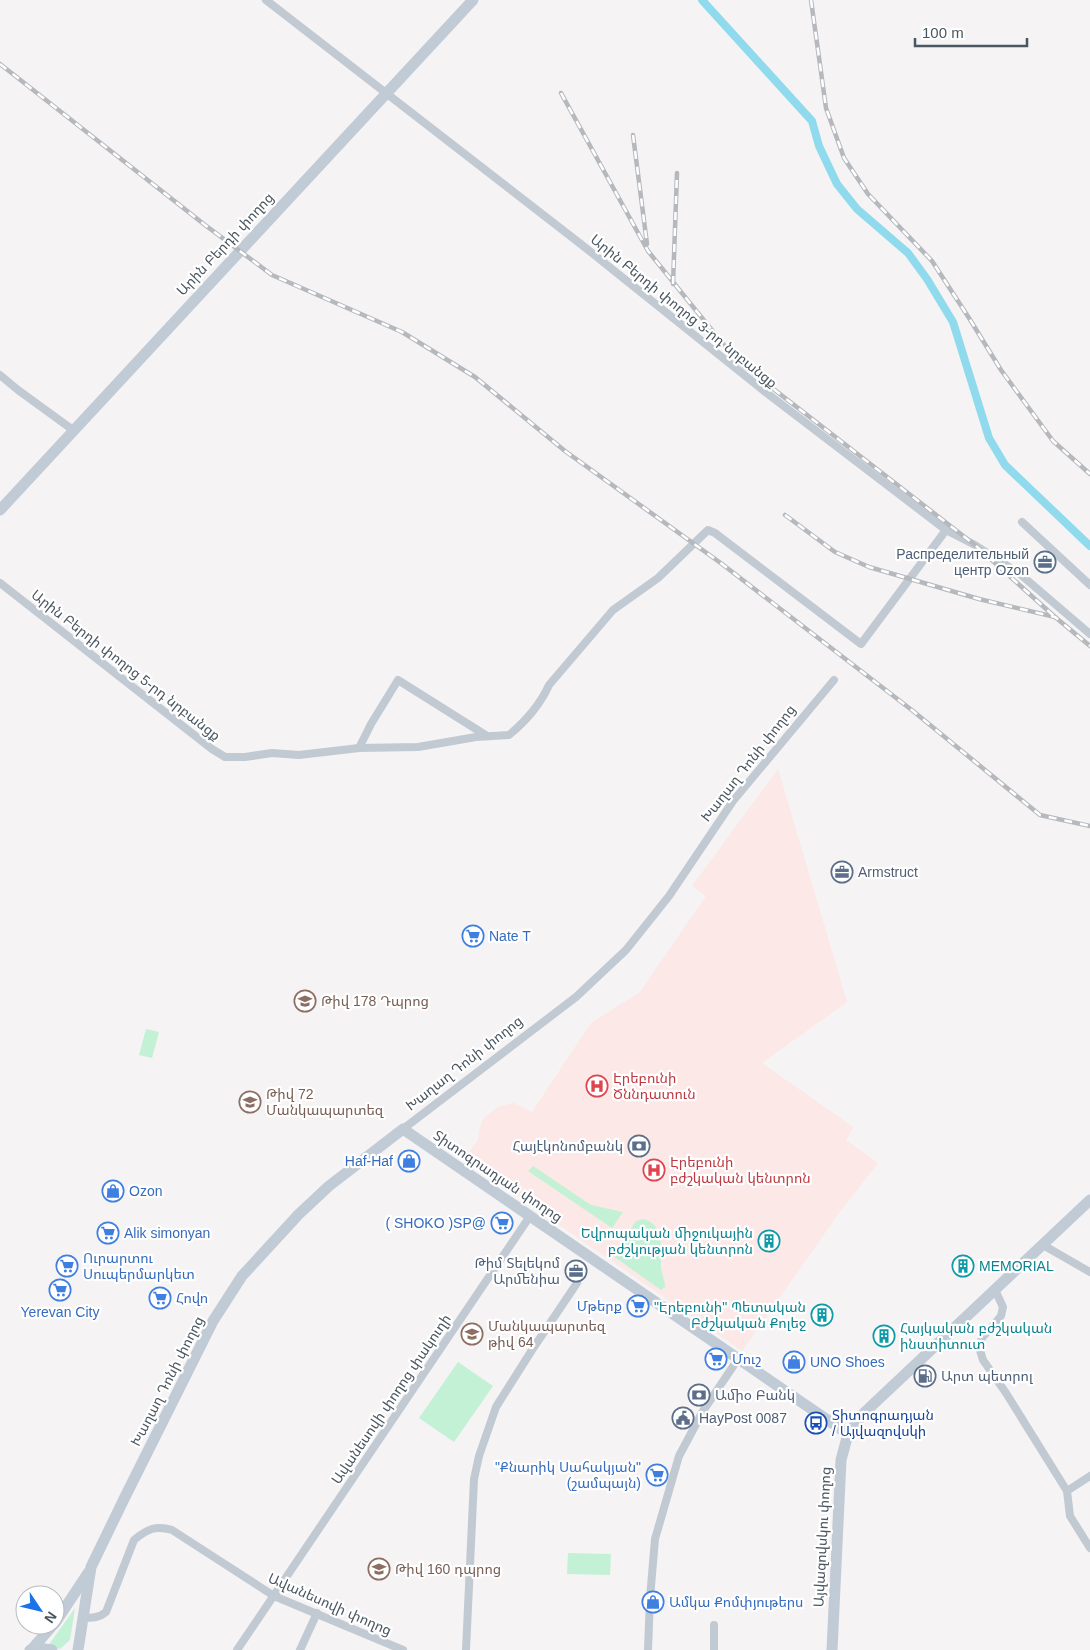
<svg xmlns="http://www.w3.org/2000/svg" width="1090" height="1650" font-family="Arial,'Noto Sans Armenian',sans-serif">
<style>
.medical{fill:#fce8e6}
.green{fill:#c3f1d5}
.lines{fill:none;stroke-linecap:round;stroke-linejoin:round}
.canal{stroke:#90daee;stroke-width:8}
.street{stroke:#c1cad2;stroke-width:8}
.secondary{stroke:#c1cbd6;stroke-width:11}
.rail-casing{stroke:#b5b8bd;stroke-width:4.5}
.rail{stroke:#fff;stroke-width:2.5;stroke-dasharray:8;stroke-linecap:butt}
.labels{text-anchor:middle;stroke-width:4.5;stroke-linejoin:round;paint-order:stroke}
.street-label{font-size:14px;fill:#4a5661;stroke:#fff}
.service-label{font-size:14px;fill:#4e5e75;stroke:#fff;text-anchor:start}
.shop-label{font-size:14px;fill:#366cbe;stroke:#fff;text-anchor:start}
.education-label{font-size:14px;fill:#785e54;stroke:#fff;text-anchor:start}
.health-label{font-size:14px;fill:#be3a42;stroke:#fff;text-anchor:start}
.culture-label{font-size:14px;fill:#0d838f;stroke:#fff;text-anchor:end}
.transit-label{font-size:14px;fill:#164399;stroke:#fff;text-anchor:start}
</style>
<rect width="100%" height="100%" fill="#f5f3f3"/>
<polygon class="medical" points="778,769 847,1002 762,1063 853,1127 846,1140 878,1163 839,1213 742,1351 464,1159 478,1140 480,1127 484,1118 498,1107 514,1103 532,1112 591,1023 640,992 706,896 692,886"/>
<g class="green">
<polygon points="146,1029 159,1032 152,1058 139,1055"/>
<polygon points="533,1166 591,1205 623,1212 612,1228 528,1171"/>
<path d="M644,1219C666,1226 660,1250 661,1268C662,1275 665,1280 665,1287L661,1290L613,1256L636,1221Z"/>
<polygon points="458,1362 493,1386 454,1442 419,1418"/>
<polygon points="568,1553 611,1554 610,1575 567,1574"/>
<polygon points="75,1608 70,1640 60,1649 48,1646"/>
</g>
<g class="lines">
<polyline class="canal" points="702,0 812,121 819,146 837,184 857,209 908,253 927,279 953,322 989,438 1005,465 1090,546"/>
<g class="street">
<polyline points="266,0 582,245 764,391 946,530 975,545 1020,574 1090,634"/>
<polyline points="0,375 18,390 73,430"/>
<polyline points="1022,522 1090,585"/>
<path d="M0,583L212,749L225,757H245L272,753L299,755L359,748L418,747L476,737L509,735C526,721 540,705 549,685L613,610L658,578L708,530L715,533L861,644L946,530"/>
<polyline points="359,748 371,724 398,680 487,736"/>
<polyline points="403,1129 576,997 626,950 669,896 733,801 834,680"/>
<polyline points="1043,1245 1090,1272"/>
<polyline points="995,1290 1003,1307 1001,1316 982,1338 979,1347 983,1360 1006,1393 1067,1491 1070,1516 1090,1548"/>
<polyline points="1067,1491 1090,1476"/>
<path d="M82,1618C91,1618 99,1618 106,1612L134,1540C147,1529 156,1525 172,1530L274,1596L403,1650"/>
<polyline points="714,1625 714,1650"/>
<polyline points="237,1650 530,1216"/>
<polyline points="300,1650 317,1613"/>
<polyline points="466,1650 474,1479 479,1456 496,1407 532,1350 577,1283"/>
<polyline points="648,1650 650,1598 655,1539 679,1456 703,1411 738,1359"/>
</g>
<g class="secondary">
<polyline points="0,510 473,0"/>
<polyline points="55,1623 88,1573"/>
<polyline points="32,1649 53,1625"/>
<polyline points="30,1650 38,1648 52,1650"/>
<polyline points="78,1650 91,1567 124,1499 213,1321 242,1276 299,1214 329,1186 403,1129 848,1434"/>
<polyline points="832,1650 841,1460 848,1434 865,1412 1090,1200"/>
</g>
<g class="rail-casing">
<g id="rail">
<polyline points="811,0 826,108 844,158 868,194 932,261 969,318 1001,370 1053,441 1090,474"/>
<polyline points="0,64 205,225 272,275 402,332 475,377 565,451 722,564 913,711 1040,815 1090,826"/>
<polyline points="561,93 648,251 736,360 975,545 1055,617"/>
<polyline points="633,135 647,244"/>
<polyline points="673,284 677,173"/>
<polyline points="785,515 835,552 869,567 979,599 1055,617 1090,646"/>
</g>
</g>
<use href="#rail" class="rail"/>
</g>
<defs>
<g id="office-ring" transform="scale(1.125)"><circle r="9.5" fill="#fff" stroke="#5c6f8a" stroke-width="1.5"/><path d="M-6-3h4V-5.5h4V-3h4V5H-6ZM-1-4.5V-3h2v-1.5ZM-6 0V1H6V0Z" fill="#5c6f8a"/></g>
<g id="supermarket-ring" transform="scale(1.125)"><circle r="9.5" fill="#fff" stroke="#3f7fe0" stroke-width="1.5"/><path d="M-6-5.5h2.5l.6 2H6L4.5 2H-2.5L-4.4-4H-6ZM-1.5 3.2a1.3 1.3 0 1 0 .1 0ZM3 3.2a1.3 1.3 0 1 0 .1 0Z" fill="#3f7fe0"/></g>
<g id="school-ring" transform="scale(1.125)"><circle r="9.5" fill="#fff" stroke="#8d6e63" stroke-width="1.5"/><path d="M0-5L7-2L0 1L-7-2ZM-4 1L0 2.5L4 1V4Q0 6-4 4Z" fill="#8d6e63"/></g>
<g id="hospital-ring" transform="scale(1.125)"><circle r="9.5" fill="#fff" stroke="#e0444e" stroke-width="1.5"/><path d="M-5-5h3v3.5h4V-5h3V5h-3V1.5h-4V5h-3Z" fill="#e0444e"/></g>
<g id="bank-ring" transform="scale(1.125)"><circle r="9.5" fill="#fff" stroke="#5c6f8a" stroke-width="1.5"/><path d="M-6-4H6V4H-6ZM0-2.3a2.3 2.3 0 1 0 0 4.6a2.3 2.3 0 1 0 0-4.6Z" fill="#5c6f8a"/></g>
<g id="shop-ring" transform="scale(1.125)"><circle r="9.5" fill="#fff" stroke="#3f7fe0" stroke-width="1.5"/><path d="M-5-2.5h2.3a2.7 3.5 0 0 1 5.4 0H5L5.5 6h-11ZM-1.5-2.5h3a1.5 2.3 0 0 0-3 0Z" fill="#3f7fe0"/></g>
<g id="building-ring" transform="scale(1.125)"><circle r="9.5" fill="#fff" stroke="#0f9aa8" stroke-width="1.5"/><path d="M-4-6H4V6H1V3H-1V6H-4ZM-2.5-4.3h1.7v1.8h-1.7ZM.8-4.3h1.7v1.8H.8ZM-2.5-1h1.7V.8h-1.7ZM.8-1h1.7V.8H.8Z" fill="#0f9aa8"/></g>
<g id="fuel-ring" transform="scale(1.125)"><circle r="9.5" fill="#fff" stroke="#5c6f8a" stroke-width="1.5"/><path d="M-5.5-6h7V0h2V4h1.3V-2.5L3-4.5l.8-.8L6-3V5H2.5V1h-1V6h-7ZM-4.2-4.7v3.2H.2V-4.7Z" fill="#5c6f8a"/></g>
<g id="civic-ring" transform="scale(1.125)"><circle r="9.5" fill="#fff" stroke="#5c6f8a" stroke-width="1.5"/><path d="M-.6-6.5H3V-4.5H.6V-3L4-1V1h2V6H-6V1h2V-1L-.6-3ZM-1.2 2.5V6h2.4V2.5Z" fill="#5c6f8a"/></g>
<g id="bus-ring" transform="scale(1.125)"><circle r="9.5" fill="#fff" stroke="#1a4fb4" stroke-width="1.5"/><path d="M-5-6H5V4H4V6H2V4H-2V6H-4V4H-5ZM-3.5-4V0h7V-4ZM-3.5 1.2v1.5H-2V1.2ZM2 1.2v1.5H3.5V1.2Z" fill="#1a4fb4"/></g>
</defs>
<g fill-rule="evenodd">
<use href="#office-ring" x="1045" y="562"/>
<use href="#office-ring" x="842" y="872"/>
<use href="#supermarket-ring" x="473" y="936"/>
<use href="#school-ring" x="305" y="1001"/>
<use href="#hospital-ring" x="597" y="1086"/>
<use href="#school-ring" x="250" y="1102"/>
<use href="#bank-ring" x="639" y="1146"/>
<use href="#shop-ring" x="409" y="1161"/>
<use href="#hospital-ring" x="654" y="1170"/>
<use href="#shop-ring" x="113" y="1191"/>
<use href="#supermarket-ring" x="502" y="1223"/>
<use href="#supermarket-ring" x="108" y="1233"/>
<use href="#building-ring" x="769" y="1241"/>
<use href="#supermarket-ring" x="67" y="1266"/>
<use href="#building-ring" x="963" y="1266"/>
<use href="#office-ring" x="576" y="1271"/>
<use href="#supermarket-ring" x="60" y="1290"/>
<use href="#supermarket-ring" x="160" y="1298"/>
<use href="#supermarket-ring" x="638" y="1306"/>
<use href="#building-ring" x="822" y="1315"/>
<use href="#school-ring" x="472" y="1334"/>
<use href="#building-ring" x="884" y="1336"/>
<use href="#supermarket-ring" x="716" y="1359"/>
<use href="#shop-ring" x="794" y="1362"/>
<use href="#fuel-ring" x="925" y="1376"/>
<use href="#bank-ring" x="699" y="1395"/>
<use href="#civic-ring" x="683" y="1418"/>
<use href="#bus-ring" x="816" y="1423"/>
<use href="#supermarket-ring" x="657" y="1475"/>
<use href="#school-ring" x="379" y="1569"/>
<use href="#shop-ring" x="653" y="1602"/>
</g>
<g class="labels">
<g class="street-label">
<text transform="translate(225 244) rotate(-47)" y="5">Արին Բերդի փողոց</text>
<text transform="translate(684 311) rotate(39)" y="5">Արին Բերդի փողոց 3-րդ նրբանցք</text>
<text transform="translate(126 665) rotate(38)" y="5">Արին Բերդի փողոց 5-րդ նրբանցք</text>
<text transform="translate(748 763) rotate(-52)" y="5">Խաղաղ Դոնի փողոց</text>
<text transform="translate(464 1063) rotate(-38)" y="5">Խաղաղ Դոնի փողոց</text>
<text transform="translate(498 1176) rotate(34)" y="5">Տիտոգրադյան փողոց</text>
<text transform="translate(167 1381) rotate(-63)" y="5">Խաղաղ Դոնի փողոց</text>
<text transform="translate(391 1399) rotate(-56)" y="5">Ավանեսովի փողոց փակուղի</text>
<text transform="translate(822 1537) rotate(-87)" y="5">Այվազովսկու փողոց</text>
<text transform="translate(330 1604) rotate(24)" y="5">Ավանեսովի փողոց</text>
</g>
<g class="service-label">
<text x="1029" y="559" text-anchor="end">Распределительный<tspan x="1029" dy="16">центр Ozon</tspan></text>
<text x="858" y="877">Armstruct</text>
<text x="623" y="1151" text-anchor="end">Հայէկոնոմբանկ</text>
<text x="560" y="1268" text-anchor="end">Թիմ Տելեկոմ<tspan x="560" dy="16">Արմենիա</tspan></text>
<text x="941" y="1381">Արտ պետրոլ</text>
<text x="715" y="1400">Ամիօ Բանկ</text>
<text x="699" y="1423">HayPost 0087</text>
</g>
<g class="shop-label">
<text x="489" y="941">Nate T</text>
<text x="393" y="1166" text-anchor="end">Haf-Haf</text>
<text x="129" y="1196">Ozon</text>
<text x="486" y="1228" text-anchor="end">( SHOKO )SP@</text>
<text x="124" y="1238">Alik simonyan</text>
<text x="83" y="1263">Ուրարտու<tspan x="83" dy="16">Սուպերմարկետ</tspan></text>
<text x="176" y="1303">Հովո</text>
<text x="622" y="1311" text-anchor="end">Մթերք</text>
<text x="60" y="1317" text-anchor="middle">Yerevan City</text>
<text x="732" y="1364">Մուշ</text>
<text x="810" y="1367">UNO Shoes</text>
<text x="641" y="1472" text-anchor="end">"Քնարիկ Սահակյան"<tspan x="641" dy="16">(շամպայն)</tspan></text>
<text x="669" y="1607">Ամկա Քոմփյութերս</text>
</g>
<g class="education-label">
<text x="321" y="1006">Թիվ 178 Դպրոց</text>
<text x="266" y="1099">Թիվ 72<tspan x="266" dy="16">Մանկապարտեզ</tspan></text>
<text x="488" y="1331">Մանկապարտեզ<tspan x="488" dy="16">թիվ 64</tspan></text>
<text x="395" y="1574">Թիվ 160 դպրոց</text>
</g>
<g class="health-label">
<text x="613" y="1083">Էրեբունի<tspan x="613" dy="16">Ծննդատուն</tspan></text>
<text x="670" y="1167">Էրեբունի<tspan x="670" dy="16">բժշկական կենտրոն</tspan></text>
</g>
<g class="culture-label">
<text x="753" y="1238">Եվրոպական միջուկային<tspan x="753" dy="16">բժշկության կենտրոն</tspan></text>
<text x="979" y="1271" text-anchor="start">MEMORIAL</text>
<text x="806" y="1312">"Էրեբունի" Պետական<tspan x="806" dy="16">Բժշկական Քոլեջ</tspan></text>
<text x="900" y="1333" text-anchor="start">Հայկական բժշկական<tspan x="900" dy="16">ինստիտուտ</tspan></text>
</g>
<g class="transit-label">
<text x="832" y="1420">Տիտոգրադյան<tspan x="832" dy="16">/ Այվազովսկի</tspan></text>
</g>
</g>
<g transform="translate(40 1610) rotate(125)"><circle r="24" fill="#ffffff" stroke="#b7bbc0"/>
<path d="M0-4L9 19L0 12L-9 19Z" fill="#1a73e8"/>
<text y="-8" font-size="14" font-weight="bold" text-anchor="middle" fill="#4a5661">N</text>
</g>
<path d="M915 38v8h112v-8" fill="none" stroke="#4a5661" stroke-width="2.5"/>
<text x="922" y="38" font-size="15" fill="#4a5661" stroke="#ffffff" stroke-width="4" paint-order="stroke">100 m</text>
</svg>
